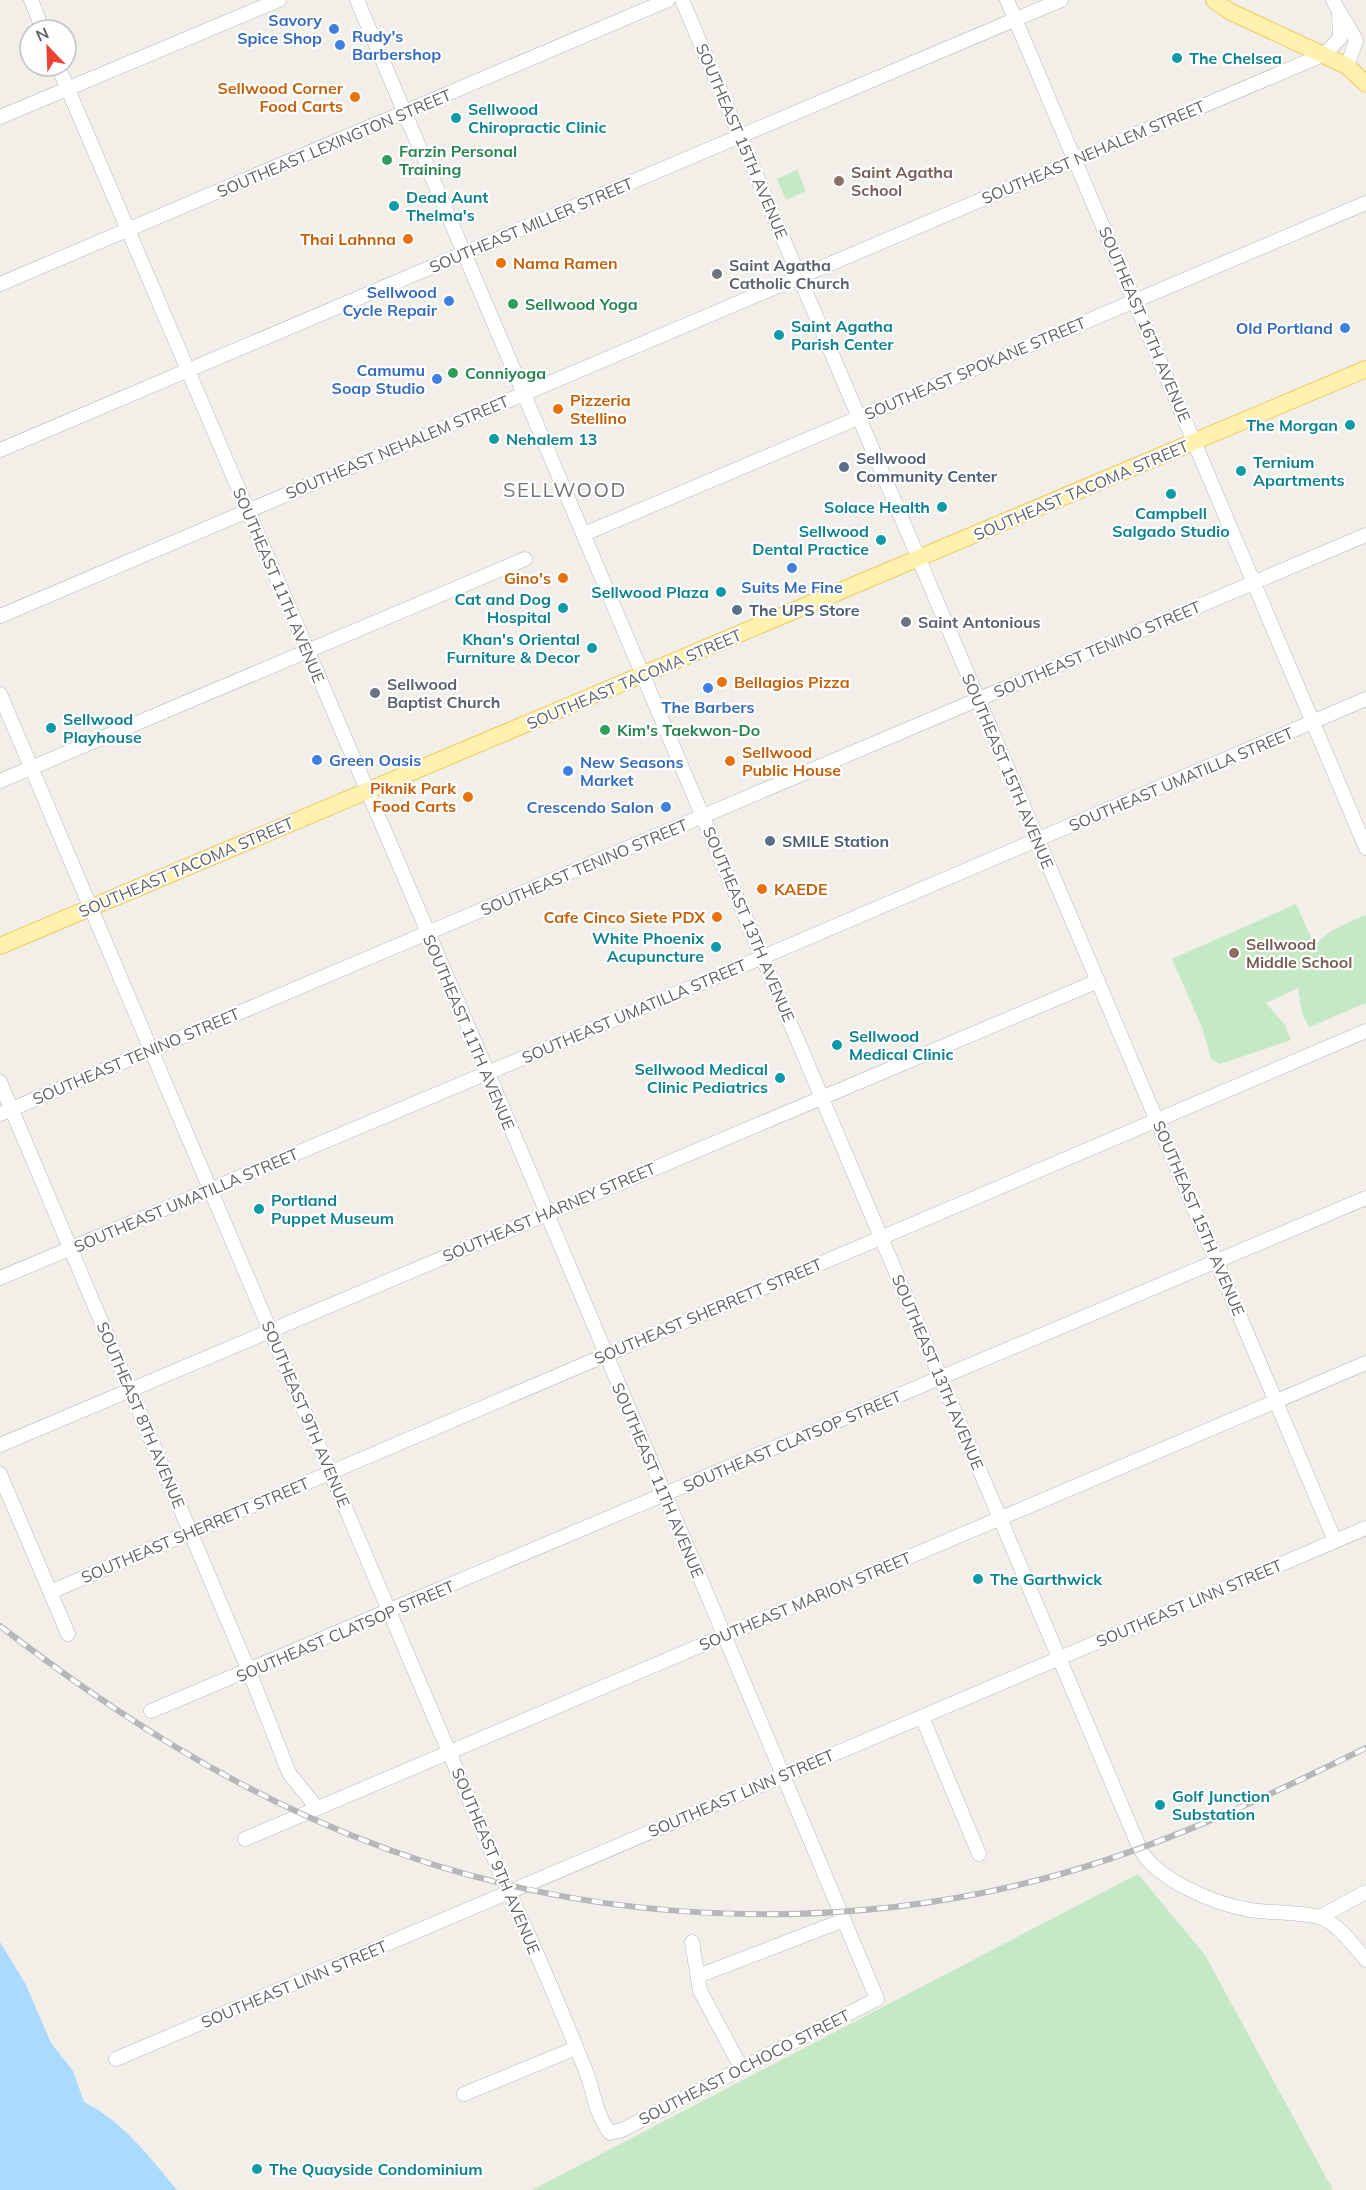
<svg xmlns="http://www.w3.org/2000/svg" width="1366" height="2190" font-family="Mulish,sans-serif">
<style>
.green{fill:#c5e8c5}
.water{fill:#aadaff}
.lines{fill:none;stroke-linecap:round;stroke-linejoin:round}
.minor-casing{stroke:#b5b8bc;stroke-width:15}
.major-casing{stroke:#f2c960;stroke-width:18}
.minor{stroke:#fff;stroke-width:14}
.major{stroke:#fff2af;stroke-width:16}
.rail-casing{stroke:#b6b7b8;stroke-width:6}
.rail{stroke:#fff;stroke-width:4;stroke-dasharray:11;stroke-linecap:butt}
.shop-dot{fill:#3f7fe0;stroke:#fff;stroke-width:2}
.culture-dot{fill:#0f9aa8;stroke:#fff;stroke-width:2}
.food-dot{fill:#e8710a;stroke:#fff;stroke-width:2}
.leisure-dot{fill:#2e9e5b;stroke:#fff;stroke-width:2}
.education-dot{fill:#8d6e63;stroke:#fff;stroke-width:2}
.worship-dot{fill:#6b7280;stroke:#fff;stroke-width:2}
.service-dot{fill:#5c6f8a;stroke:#fff;stroke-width:2}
.labels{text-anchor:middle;stroke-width:4.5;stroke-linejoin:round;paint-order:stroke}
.shop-label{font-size:16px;font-weight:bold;fill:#366cbe;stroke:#fff;text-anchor:end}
.culture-label{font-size:16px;font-weight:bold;fill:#0d838f;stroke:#fff;text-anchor:start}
.food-label{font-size:16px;font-weight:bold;fill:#c56008;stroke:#fff;text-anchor:end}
.street-label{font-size:16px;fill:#5f6368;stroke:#fff}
.leisure-label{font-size:16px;font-weight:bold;fill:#27864d;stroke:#fff;text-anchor:start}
.education-label{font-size:16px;font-weight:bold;fill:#785e54;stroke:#fff;text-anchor:start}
.worship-label{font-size:16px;font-weight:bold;fill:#5b616d;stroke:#fff;text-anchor:start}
.service-label{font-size:16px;font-weight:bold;fill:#4e5e75;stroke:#fff;text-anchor:start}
.quarter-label{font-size:20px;letter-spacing:1.5px;fill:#70757a;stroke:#fff}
</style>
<rect width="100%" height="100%" fill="#f1efe8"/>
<g class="green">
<polygon points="797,170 806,191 786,200 777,179"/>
<path d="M1296,904L1315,946C1327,930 1348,923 1366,915V1003L1309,1027L1302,1013L1298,988L1266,1003L1285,1025L1291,1040L1220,1064L1211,1059L1203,1030L1172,959Z"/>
<polygon points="1138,1874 1205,1955 1333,2190 532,2190"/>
</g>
<path class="water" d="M0,1942L26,1985L51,2043L73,2071L84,2102C123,2121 150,2158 177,2190H0Z"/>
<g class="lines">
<g class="minor-casing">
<g id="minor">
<polyline points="31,0 43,30"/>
<path d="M357,0L1140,1849C1157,1880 1215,1904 1250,1910C1270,1913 1300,1912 1319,1917C1337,1922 1354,1946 1366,1960"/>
<polyline points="682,0 1335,1541"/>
<polyline points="1007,0 1366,848"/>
<path d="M1333,0C1340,15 1349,25 1356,41L1347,66"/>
<polyline points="0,117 279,0"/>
<polyline points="0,284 668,0"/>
<polyline points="0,450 1061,0"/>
<polyline points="584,534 1366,203"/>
<polyline points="0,616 1325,54 1340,38 1339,13"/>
<path d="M0,694L505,1884C534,1945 560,2007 585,2069C594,2091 595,2114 610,2133L622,2130L877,1999L488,1073L58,66"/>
<polyline points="0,781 525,559"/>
<polyline points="0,1082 249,1671 289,1773 317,1808"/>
<polyline points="0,1114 1366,535"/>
<polyline points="0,1278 744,965 1366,699"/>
<polyline points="0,1445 1098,981"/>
<polyline points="0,1474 68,1634"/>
<polyline points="50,1592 1366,1031"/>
<polyline points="151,1711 1366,1198"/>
<polyline points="922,1717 979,1854"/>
<polyline points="245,1839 1366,1363"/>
<polyline points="1320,1917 1366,1892"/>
<polyline points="692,1942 700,1991 741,2067"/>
<polyline points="698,1976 844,1920"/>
<polyline points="116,2059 1366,1528"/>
<polyline points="464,2094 576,2048"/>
</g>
</g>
<g class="major-casing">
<g id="major">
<polyline points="1214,0 1229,11 1347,66 1366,84"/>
<polyline points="0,946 1366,369"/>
</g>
</g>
<use href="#minor" class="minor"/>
<use href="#major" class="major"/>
<g class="rail-casing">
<path id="rail" d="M0,1626C109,1710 224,1784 353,1836C569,1923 821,1938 1046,1878C1159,1848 1262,1799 1366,1748"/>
</g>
<use href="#rail" class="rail"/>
</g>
<g class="shop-dot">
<circle cx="334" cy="29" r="6"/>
<circle cx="340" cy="45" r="6"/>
<circle cx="449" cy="301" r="6"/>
<circle cx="1345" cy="328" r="6"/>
<circle cx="437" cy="379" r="6"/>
<circle cx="792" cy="568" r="6"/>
<circle cx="708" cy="688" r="6"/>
<circle cx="317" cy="760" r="6"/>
<circle cx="568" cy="771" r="6"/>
<circle cx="666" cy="807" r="6"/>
</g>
<g class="culture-dot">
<circle cx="1177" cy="58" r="6"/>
<circle cx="456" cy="118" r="6"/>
<circle cx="394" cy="206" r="6"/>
<circle cx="779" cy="335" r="6"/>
<circle cx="1350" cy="425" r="6"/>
<circle cx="494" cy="439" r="6"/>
<circle cx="1241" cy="471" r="6"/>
<circle cx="1171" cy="494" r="6"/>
<circle cx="942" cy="507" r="6"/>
<circle cx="881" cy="540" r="6"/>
<circle cx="721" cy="592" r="6"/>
<circle cx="563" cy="608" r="6"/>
<circle cx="592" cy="648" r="6"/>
<circle cx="51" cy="728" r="6"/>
<circle cx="716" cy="947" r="6"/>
<circle cx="837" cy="1045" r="6"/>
<circle cx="780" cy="1078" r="6"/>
<circle cx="259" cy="1209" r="6"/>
<circle cx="978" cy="1579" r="6"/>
<circle cx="1160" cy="1805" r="6"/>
<circle cx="257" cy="2169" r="6"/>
</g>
<g class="food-dot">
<circle cx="355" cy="97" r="6"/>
<circle cx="408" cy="239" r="6"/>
<circle cx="501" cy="263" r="6"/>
<circle cx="558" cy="409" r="6"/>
<circle cx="563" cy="578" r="6"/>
<circle cx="722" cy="682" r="6"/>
<circle cx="730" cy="761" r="6"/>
<circle cx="468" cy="797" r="6"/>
<circle cx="762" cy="889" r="6"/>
<circle cx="717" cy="917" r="6"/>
</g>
<g class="leisure-dot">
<circle cx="387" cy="160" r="6"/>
<circle cx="513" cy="304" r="6"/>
<circle cx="453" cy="373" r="6"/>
<circle cx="605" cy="730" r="6"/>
</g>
<g class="education-dot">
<circle cx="839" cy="181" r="6"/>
<circle cx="1234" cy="953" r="6"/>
</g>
<g class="worship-dot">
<circle cx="717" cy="274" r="6"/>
<circle cx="906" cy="622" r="6"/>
<circle cx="375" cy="693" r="6"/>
</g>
<g class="service-dot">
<circle cx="844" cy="467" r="6"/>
<circle cx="737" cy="610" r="6"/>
<circle cx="770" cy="841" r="6"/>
</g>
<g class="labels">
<g class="shop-label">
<text x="322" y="26">Savory<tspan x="322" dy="18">Spice Shop</tspan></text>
<text x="352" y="42" text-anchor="start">Rudy's<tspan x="352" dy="18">Barbershop</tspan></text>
<text x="437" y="298">Sellwood<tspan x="437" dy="18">Cycle Repair</tspan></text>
<text x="1333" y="334">Old Portland</text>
<text x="425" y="376">Camumu<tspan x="425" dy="18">Soap Studio</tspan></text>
<text x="792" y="593" text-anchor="middle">Suits Me Fine</text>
<text x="708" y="713" text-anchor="middle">The Barbers</text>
<text x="329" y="766" text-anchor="start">Green Oasis</text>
<text x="580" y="768" text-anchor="start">New Seasons<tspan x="580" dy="18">Market</tspan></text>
<text x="654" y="813">Crescendo Salon</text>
</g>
<g class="culture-label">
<text x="1189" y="64">The Chelsea</text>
<text x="468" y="115">Sellwood<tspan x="468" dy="18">Chiropractic Clinic</tspan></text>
<text x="406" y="203">Dead Aunt<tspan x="406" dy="18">Thelma's</tspan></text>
<text x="791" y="332">Saint Agatha<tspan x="791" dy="18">Parish Center</tspan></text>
<text x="1338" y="431" text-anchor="end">The Morgan</text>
<text x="506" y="445">Nehalem 13</text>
<text x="1253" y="468">Ternium<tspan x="1253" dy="18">Apartments</tspan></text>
<text x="930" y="513" text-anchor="end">Solace Health</text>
<text x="1171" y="519" text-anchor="middle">Campbell<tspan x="1171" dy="18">Salgado Studio</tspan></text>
<text x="869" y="537" text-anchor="end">Sellwood<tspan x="869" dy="18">Dental Practice</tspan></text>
<text x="709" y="598" text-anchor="end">Sellwood Plaza</text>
<text x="551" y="605" text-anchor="end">Cat and Dog<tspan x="551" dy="18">Hospital</tspan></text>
<text x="580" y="645" text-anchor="end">Khan's Oriental<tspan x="580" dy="18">Furniture &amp; Decor</tspan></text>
<text x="63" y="725">Sellwood<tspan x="63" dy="18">Playhouse</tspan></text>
<text x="704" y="944" text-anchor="end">White Phoenix<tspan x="704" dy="18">Acupuncture</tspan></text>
<text x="849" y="1042">Sellwood<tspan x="849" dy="18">Medical Clinic</tspan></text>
<text x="768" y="1075" text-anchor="end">Sellwood Medical<tspan x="768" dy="18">Clinic Pediatrics</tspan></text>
<text x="271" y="1206">Portland<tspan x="271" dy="18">Puppet Museum</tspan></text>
<text x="990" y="1585">The Garthwick</text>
<text x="1172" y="1802">Golf Junction<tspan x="1172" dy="18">Substation</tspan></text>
<text x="269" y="2175">The Quayside Condominium</text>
</g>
<g class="food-label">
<text x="343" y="94">Sellwood Corner<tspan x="343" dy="18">Food Carts</tspan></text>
<text x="396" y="245">Thai Lahnna</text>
<text x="513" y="269" text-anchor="start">Nama Ramen</text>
<text x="570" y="406" text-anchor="start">Pizzeria<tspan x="570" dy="18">Stellino</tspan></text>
<text x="551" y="584">Gino's</text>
<text x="734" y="688" text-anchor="start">Bellagios Pizza</text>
<text x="742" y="758" text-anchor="start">Sellwood<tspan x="742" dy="18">Public House</tspan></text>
<text x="456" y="794">Piknik Park<tspan x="456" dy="18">Food Carts</tspan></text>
<text x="774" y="895" text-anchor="start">KAEDE</text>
<text x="705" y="923">Cafe Cinco Siete PDX</text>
</g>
<g class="street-label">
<text transform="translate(742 141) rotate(67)" y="6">SOUTHEAST 15TH AVENUE</text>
<text transform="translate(334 143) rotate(-23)" y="6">SOUTHEAST LEXINGTON STREET</text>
<text transform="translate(1093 152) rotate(-23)" y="6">SOUTHEAST NEHALEM STREET</text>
<text transform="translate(531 225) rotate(-23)" y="6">SOUTHEAST MILLER STREET</text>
<text transform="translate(1145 324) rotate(67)" y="6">SOUTHEAST 16TH AVENUE</text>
<text transform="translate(975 368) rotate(-23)" y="6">SOUTHEAST SPOKANE STREET</text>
<text transform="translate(397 447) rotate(-23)" y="6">SOUTHEAST NEHALEM STREET</text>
<text transform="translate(1081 490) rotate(-23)" y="6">SOUTHEAST TACOMA STREET</text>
<text transform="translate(279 585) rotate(67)" y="6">SOUTHEAST 11TH AVENUE</text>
<text transform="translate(1097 649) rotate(-23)" y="6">SOUTHEAST TENINO STREET</text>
<text transform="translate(634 679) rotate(-23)" y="6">SOUTHEAST TACOMA STREET</text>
<text transform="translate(1008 771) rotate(67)" y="6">SOUTHEAST 15TH AVENUE</text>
<text transform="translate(1181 779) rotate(-23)" y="6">SOUTHEAST UMATILLA STREET</text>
<text transform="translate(186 867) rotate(-23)" y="6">SOUTHEAST TACOMA STREET</text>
<text transform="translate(584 867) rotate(-23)" y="6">SOUTHEAST TENINO STREET</text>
<text transform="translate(749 924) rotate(67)" y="6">SOUTHEAST 13TH AVENUE</text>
<text transform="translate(634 1011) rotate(-23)" y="6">SOUTHEAST UMATILLA STREET</text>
<text transform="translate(469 1032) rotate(67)" y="6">SOUTHEAST 11TH AVENUE</text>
<text transform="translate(136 1056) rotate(-23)" y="6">SOUTHEAST TENINO STREET</text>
<text transform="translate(186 1200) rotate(-23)" y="6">SOUTHEAST UMATILLA STREET</text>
<text transform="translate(549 1212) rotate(-23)" y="6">SOUTHEAST HARNEY STREET</text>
<text transform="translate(1199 1218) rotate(67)" y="6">SOUTHEAST 15TH AVENUE</text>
<text transform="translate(708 1311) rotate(-23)" y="6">SOUTHEAST SHERRETT STREET</text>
<text transform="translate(938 1372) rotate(67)" y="6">SOUTHEAST 13TH AVENUE</text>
<text transform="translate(306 1414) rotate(67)" y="6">SOUTHEAST 9TH AVENUE</text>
<text transform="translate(141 1415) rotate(67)" y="6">SOUTHEAST 8TH AVENUE</text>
<text transform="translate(792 1441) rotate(-23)" y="6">SOUTHEAST CLATSOP STREET</text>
<text transform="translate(658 1480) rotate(67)" y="6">SOUTHEAST 11TH AVENUE</text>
<text transform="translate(195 1530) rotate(-23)" y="6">SOUTHEAST SHERRETT STREET</text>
<text transform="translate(805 1601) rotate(-23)" y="6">SOUTHEAST MARION STREET</text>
<text transform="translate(1189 1603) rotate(-23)" y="6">SOUTHEAST LINN STREET</text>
<text transform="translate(345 1631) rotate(-23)" y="6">SOUTHEAST CLATSOP STREET</text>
<text transform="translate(741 1793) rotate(-23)" y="6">SOUTHEAST LINN STREET</text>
<text transform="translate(496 1861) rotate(67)" y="6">SOUTHEAST 9TH AVENUE</text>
<text transform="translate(294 1984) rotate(-23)" y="6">SOUTHEAST LINN STREET</text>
<text transform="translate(744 2067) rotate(-27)" y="6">SOUTHEAST OCHOCO STREET</text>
</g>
<g class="leisure-label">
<text x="399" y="157">Farzin Personal<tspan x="399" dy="18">Training</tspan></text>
<text x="525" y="310">Sellwood Yoga</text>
<text x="465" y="379">Conniyoga</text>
<text x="617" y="736">Kim's Taekwon-Do</text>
</g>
<g class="education-label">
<text x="851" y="178">Saint Agatha<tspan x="851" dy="18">School</tspan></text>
<text x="1246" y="950">Sellwood<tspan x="1246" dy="18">Middle School</tspan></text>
</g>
<g class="worship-label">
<text x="729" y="271">Saint Agatha<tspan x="729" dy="18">Catholic Church</tspan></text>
<text x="918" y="628">Saint Antonious</text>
<text x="387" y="690">Sellwood<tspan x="387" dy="18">Baptist Church</tspan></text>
</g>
<g class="service-label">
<text x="856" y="464">Sellwood<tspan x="856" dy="18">Community Center</tspan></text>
<text x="749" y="616">The UPS Store</text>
<text x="782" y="847">SMILE Station</text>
</g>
<g class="quarter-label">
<text x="565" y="497">SELLWOOD</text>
</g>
</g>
<g transform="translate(48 48) rotate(337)"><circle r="28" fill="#ffffff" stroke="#bfc1c3" stroke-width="1.5"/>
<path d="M0-4.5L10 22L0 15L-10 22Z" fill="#ea4335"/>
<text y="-9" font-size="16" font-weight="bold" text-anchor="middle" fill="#5f6368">N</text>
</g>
</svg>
